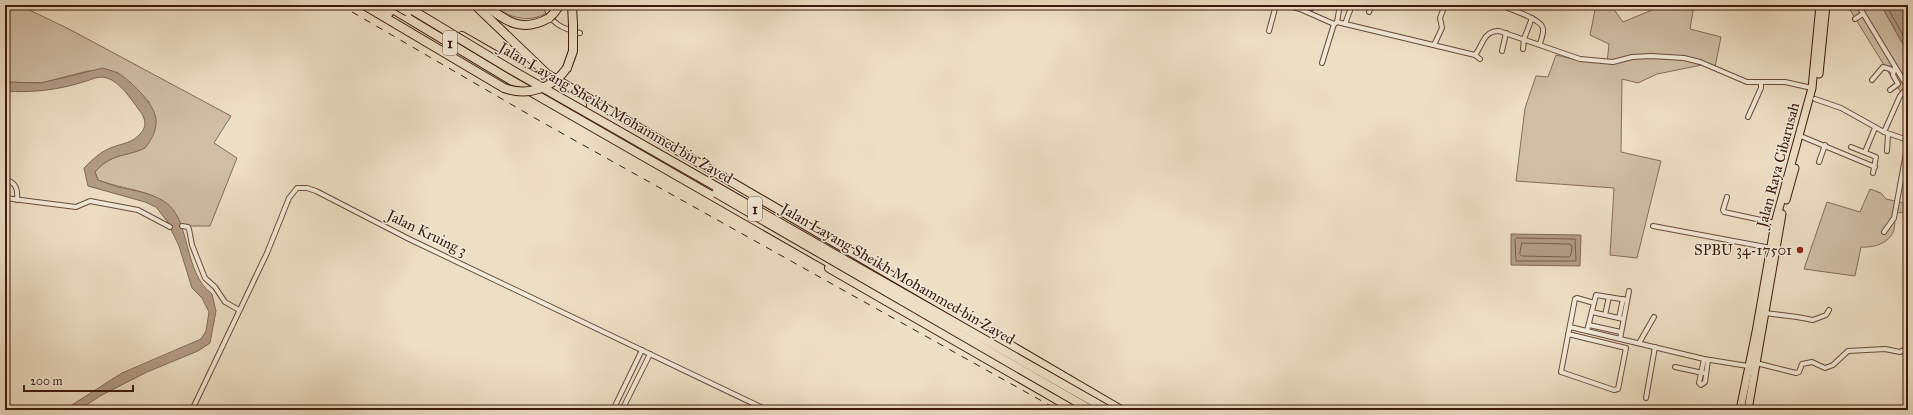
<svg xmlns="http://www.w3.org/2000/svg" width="1913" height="415" font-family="'IM FELL Great Primer',serif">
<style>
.green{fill:#cfbea6;stroke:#866c5a}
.water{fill:#b19c86;stroke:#826856}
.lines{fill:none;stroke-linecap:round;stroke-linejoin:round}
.shore{stroke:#765b4a;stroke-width:1}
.river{stroke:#b19c86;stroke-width:7}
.minor-casing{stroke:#684b3b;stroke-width:6}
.primary-casing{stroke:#3c1a0d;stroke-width:9}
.motorway-casing{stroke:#3c1a0d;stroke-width:10}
.minor{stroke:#f3ead9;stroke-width:4}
.primary{stroke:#eddfc5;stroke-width:7}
.motorway{stroke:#eddfc5;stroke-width:8}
.rail{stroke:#3c1a0d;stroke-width:1;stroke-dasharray:7 7;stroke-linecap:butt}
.motorway-bridge-casing{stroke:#3c1a0d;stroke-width:10;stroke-linecap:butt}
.motorway-bridge{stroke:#eddfc5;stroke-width:8}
.poi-dot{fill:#8f2418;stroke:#f3ead9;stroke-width:1.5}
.labels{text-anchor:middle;stroke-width:3;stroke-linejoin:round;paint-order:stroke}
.shield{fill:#f3ead9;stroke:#73584a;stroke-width:1}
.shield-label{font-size:14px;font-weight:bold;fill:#3c1a0d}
.street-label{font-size:15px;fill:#3c1a0d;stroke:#f3ead9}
.poi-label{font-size:15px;fill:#3c1a0d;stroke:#f3ead9;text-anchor:end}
</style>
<rect width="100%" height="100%" fill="#eddfc5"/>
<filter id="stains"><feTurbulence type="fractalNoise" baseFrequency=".005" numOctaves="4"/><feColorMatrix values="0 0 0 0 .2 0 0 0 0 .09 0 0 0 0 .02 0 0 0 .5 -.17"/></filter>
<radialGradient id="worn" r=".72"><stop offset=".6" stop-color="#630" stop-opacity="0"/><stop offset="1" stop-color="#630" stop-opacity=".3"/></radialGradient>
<g class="green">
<path d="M5,5H19L69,29L231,116L214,143L237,158L210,226H182C164,188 133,193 98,180L95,172C111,153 125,157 145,148L149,102L118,73L88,71L41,83L5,82Z"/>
<path d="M493,5H555C538,25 512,21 493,5Z"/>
<polygon points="1596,5 1612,5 1612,7 1623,22 1664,5 1694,5 1690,29 1721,37 1715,67 1707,64 1657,74 1638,83 1622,79 1621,152 1661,161 1637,258 1610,255 1614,188 1516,181 1525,108 1536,76 1548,77 1556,55 1581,61 1607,63 1609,44 1590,35"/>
<polygon points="1847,5 1881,5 1908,53 1908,104"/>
<path d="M1870,189L1881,193L1886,199L1908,204V212L1895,213C1895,218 1895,225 1894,230C1890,243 1874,248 1861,247L1855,276L1804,269L1827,202L1860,212Z"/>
</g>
<g class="water">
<polygon points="1881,5 1902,5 1908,15 1908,53"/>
<path d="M103,68C108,70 114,71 118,73C130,80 152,102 155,115C159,127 152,139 145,148C126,157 111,153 95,172L98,180C105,182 111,185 118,187C135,191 150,192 165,202C191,219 183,273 212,294L216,311L210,343L198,351L147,372L100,396L79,410H64L122,373L201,339L206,331L209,312L202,298L192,288L179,246L167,221L156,207L145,202L88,186L84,168C93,159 101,151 113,147C124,143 132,143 140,134C148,126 145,117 139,110C131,99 120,82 107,78C99,75 91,80 83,82C58,90 32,93 5,91V82L41,83Z"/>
<polygon points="1511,234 1581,235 1580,266 1511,265"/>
</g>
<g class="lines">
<g class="shore">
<polyline points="1886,5 1908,44"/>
<polygon points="1517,238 1575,239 1576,261 1516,261 1515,240"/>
<polygon points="1522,243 1570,244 1572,246 1571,255 1569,257 1522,256 1520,254"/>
</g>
<polyline class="river" points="132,373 190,348"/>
<g class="minor-casing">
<g id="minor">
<path d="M546,5C549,24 564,29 580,33"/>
<polyline points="1286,5 1300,9 1334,24 1337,22 1475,55 1480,59"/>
<path d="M1500,5C1509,9 1543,19 1543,29C1544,33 1541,39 1540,44"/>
<polyline points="1858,5 1908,88"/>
<polyline points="1312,8 1314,5"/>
<polyline points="1369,12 1372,5"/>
<polyline points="1855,19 1863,14"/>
<polyline points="1337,22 1340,5"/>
<polyline points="1345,24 1352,5"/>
<polyline points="1269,31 1276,5"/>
<polyline points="1434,45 1442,28 1440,18 1445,5"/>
<polyline points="1523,49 1524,39 1532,18"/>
<polyline points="1502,51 1506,33"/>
<path d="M1475,55C1483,45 1483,31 1499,31L1580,59L1613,62L1632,57L1651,56L1684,58L1700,62L1747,82H1785L1812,88"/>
<polyline points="1322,63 1334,24"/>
<polyline points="1872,80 1883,67 1890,69 1893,72"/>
<polyline points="1890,90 1898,84 1893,75 1895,67"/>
<polyline points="1815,99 1841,108 1884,132 1908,140"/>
<polyline points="1906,114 1908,113"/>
<polyline points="1748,117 1761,88 1761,82"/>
<polyline points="1884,132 1900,96 1908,87"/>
<polyline points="1803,137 1875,167"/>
<polyline points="1851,147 1876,157 1873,173"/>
<polyline points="1887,151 1888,134"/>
<polyline points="1865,152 1875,128"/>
<polyline points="1819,162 1825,145"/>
<path d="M5,180C16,182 18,189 17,200"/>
<polyline points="1727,197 1723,210 1724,212 1775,223"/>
<polyline points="5,198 76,207 90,201 138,210 170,227"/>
<polyline points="182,226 188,227 189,229 192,245 205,278 215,287 225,302 239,310"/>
<polyline points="1653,226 1771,248"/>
<polyline points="1884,232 1894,218 1908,142"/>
<polyline points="1592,312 1623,319"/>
<polyline points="1765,313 1797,317 1813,320 1826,315 1829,310"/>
<polyline points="1605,315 1609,297"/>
<polyline points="1619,318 1623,299"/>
<polyline points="1589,325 1621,332"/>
<polyline points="1570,327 1704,359 1748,366"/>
<polyline points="1587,331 1596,295 1627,300"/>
<polyline points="1568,334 1626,348 1618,389 1614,390 1561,372 1575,299 1577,298 1594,303"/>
<polyline points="1620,339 1629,291"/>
<polyline points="1639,343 1654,317"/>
<polyline points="1704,359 1699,383 1701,385 1705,382 1708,360"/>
<polyline points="1756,363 1796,373 1799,372 1802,364 1812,362 1825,368 1833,365 1848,351 1885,349 1900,352 1904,350 1907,346"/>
<polyline points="1675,367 1703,373"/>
<polyline points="1646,398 1655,347"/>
<polyline points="192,410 267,253 289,198 297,188 307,188 316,191 409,239 767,410"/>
<polyline points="613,410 642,350"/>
<polyline points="622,410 650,354"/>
</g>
</g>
<g class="primary-casing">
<g id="primary">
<polyline points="1819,74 1826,5"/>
<polyline points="1786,200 1795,168"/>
<polyline points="1740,410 1756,332 1775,223 1812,88 1820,5"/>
<polyline points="1748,410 1782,214"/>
</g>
</g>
<g class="motorway-casing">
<g id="motorway">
<polyline points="364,5 504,88"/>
<polyline points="376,5 389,13"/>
<polyline points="386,5 514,82 838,268"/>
<polyline points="475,5 547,74 1121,410"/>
<path d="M485,5C507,22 522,33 549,18"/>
<polyline points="572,5 573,25"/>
<polyline points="553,14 560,5"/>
<polyline points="462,36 582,105"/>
<polyline points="567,68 573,51 573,34"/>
<polyline points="829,268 1075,410"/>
</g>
</g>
<use href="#minor" class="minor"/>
<use href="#primary" class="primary"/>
<use href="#motorway" class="motorway"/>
<polyline class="rail" points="340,5 540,121 1058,410"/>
<g class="motorway-bridge-casing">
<g id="motorway-bridge">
<polyline points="396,5 408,12"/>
<polyline points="404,5 510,69 1108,410"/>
<polyline points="549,18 553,14"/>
<polyline points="573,25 573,34"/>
<path d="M504,88C528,97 553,88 567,68"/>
<polyline points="716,193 1091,410"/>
</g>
</g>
<use href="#motorway-bridge" class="motorway-bridge"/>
</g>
<circle class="poi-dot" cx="1800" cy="250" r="4"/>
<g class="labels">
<g class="shield">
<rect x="443" y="31" width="14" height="24" rx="3"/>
<rect x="748" y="197" width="14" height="24" rx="3"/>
</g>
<g class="shield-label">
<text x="450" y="48">1</text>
<text x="755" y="214">1</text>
</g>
<g class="street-label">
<text transform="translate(616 113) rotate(30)" y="5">Jalan Layang Sheikh Mohammed bin Zayed</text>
<text transform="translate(1778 165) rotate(-75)" y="5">Jalan Raya Cibarusah</text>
<text transform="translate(427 233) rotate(26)" y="5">Jalan Kruing 3</text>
<text transform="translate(898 274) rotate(30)" y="5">Jalan Layang Sheikh Mohammed bin Zayed</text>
</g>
<g class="poi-label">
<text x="1792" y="255">SPBU 34-17501</text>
</g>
</g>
<rect width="1913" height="415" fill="none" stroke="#eddfc5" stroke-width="20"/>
<rect x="6" y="6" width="1901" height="403" fill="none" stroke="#3c1a0d" stroke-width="2"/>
<rect x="10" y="10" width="1893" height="395" fill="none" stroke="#3c1a0d"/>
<path d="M24 385v6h109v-6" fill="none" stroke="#3c1a0d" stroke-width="2"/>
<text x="30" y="385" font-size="12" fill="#3c1a0d" stroke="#f3ead9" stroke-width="3" paint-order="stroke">200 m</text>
<rect width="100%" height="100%" filter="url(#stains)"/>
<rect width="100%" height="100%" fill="url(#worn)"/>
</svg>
